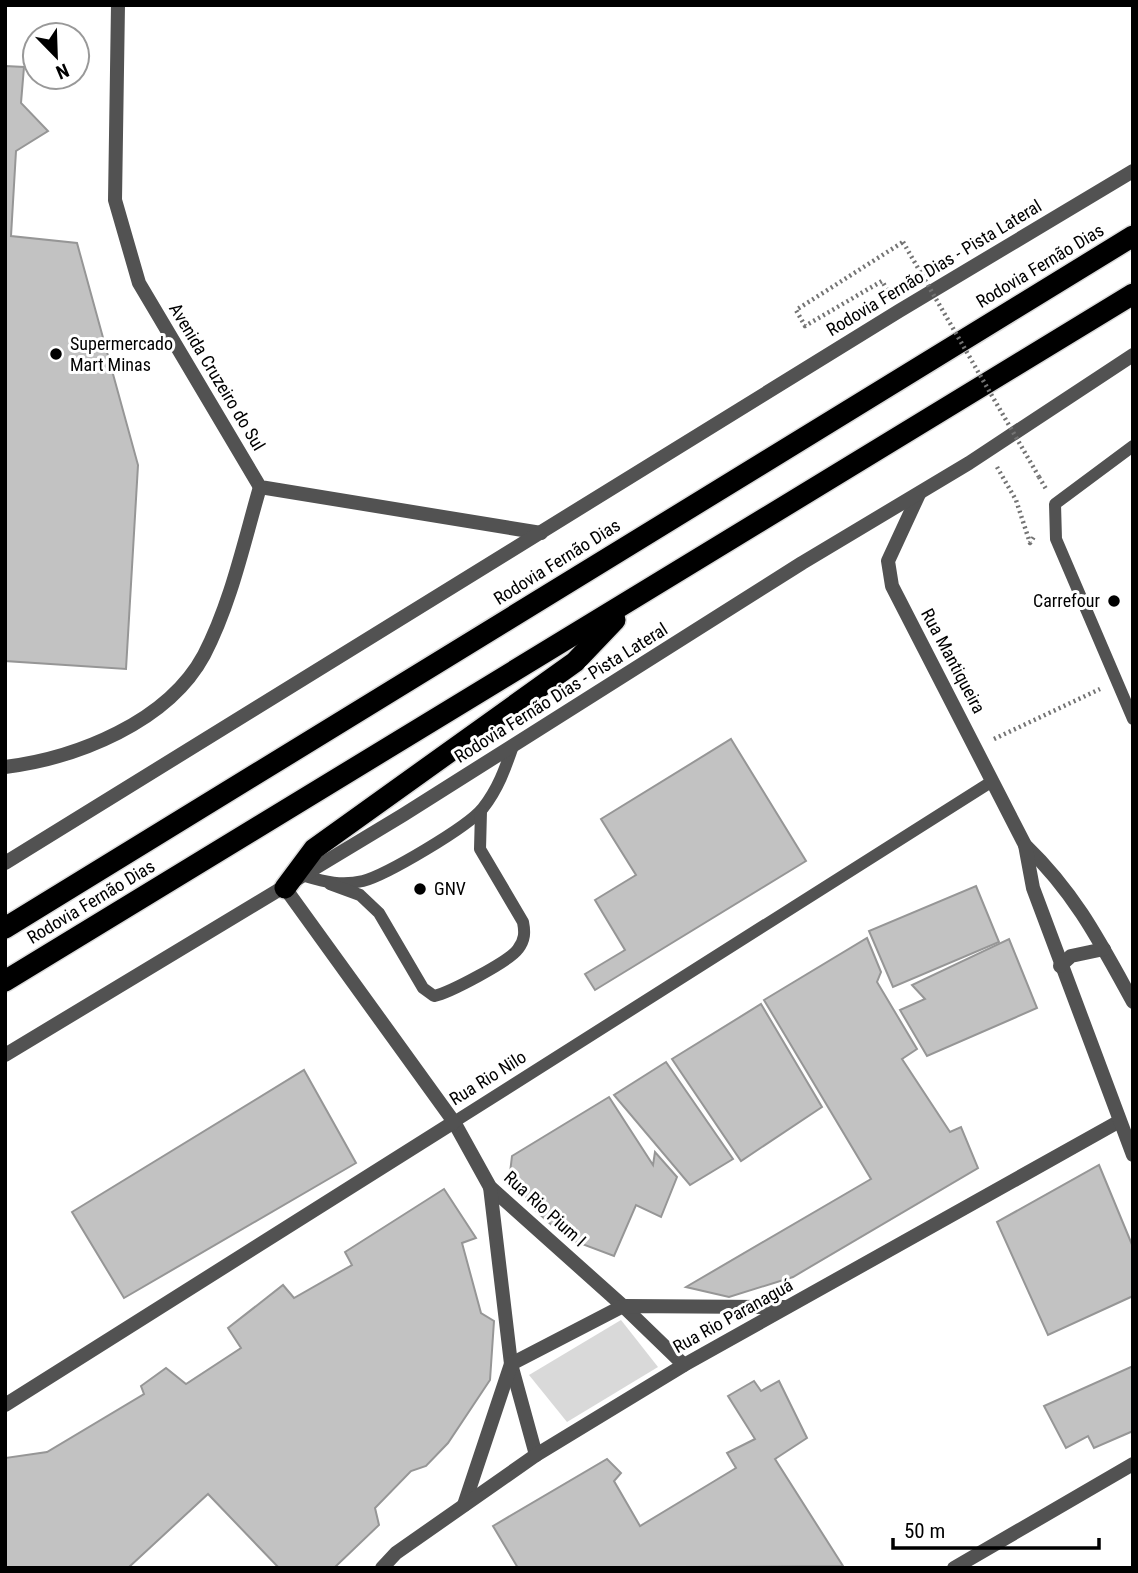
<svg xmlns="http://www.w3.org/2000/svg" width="1138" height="1573" font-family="'Roboto Condensed',sans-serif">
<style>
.green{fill:#d9d9d9}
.building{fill:#c2c2c2;stroke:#969696;stroke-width:2}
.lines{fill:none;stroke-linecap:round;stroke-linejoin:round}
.motorway-casing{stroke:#dbdbdb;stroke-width:24}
.path{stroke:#747474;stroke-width:4.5;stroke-dasharray:2 3.5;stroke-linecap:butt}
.service{stroke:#525252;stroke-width:12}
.minor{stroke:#525252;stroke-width:14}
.tertiary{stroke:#525252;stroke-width:14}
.motorway{stroke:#000;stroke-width:21}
.path-bridge{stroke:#747474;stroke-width:4.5;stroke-dasharray:2 3.5;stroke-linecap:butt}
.poi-dot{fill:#000;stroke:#fff;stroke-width:2.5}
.labels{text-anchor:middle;stroke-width:6;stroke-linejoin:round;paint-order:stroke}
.street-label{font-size:18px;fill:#000;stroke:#fff}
.poi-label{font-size:18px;fill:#000;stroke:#fff;text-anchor:start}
</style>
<rect width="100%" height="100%" fill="#fff"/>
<polygon class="green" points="621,1320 658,1367 567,1422 529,1375"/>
<g class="building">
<polygon points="5,66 24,67 21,103 48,131 16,151 11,236 77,243 138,465 126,669 5,661"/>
<polygon points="731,739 806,861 595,990 585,974 625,950 595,900 636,875 601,819"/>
<polygon points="976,886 999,942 893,987 869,931"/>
<polygon points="867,938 881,972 877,982 917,1049 902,1059 950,1132 961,1127 978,1168 793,1277 729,1297 686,1287 871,1179 764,1000"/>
<polygon points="1009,939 1037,1008 927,1056 900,1010 925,999 912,985"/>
<polygon points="761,1004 822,1107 741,1161 672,1059"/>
<polygon points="666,1062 733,1159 690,1185 614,1095"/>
<polygon points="304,1070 356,1163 124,1298 72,1212"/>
<polygon points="609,1097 653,1165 655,1152 677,1177 661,1217 636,1205 614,1256 566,1238 535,1210 510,1173 512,1156"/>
<polygon points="1099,1165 1133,1247 1133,1296 1048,1335 997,1222"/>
<polygon points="444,1189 476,1238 462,1243 481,1313 494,1321 490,1380 448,1443 426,1466 411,1471 375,1508 379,1525 334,1568 279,1568 208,1494 128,1568 5,1568 5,1458 47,1452 144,1394 141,1386 166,1368 186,1384 241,1348 228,1328 283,1285 294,1298 352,1265 345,1252"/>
<polygon points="1133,1366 1133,1431 1094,1448 1088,1436 1066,1448 1044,1406"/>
<polygon points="754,1381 761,1391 779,1381 807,1438 775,1459 843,1566 518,1568 493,1526 607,1459 621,1473 614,1481 640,1526 736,1468 727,1453 755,1439 728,1396"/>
</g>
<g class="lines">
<g class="motorway-casing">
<g id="motorway">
<polyline points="285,888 314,849 575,662 615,620"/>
<polyline points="5,928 1133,236"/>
<polyline points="5,981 1133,294"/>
</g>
</g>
<g class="path">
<polyline points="890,295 882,281 805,326 796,310 903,242"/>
<polyline points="997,467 1016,500 1030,543 1035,535"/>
<polyline points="1039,477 1046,489"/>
<polyline points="994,739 1100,689"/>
</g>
<g class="service">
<polyline points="1133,446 1055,504 1056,539 1133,719"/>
<path d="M305,876C325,882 342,886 363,881C386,875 468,827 483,808C498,789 505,769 513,746"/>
<path d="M330,884L360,895L379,913L423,988L434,996C449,993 510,961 518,949C525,940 525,932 523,922L480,849L481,811"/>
<polyline points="454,1122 991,782"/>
</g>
<g class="minor">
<polyline points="118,5 115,200 139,283 260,487 541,533"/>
<path d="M5,767C77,758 168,722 204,655C231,603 244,542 260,487"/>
<polyline points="285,888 454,1122 490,1187 623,1306 684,1365"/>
<polyline points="490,1187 511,1364 536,1455"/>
<polyline points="5,1405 454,1122"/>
<polyline points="464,1505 511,1364 623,1306 784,1307"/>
<polyline points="382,1568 396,1553 536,1455 684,1365 1118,1122"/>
<polyline points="954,1568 1133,1464"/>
</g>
<g class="tertiary">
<path d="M919,494L888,561L892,586L1025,845C1075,893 1100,942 1133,1002"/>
<polyline points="1025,845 1033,888 1133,1155"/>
<polyline points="5,863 899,311 1133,171"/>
<polyline points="1060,966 1071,956 1104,949"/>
<polyline points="5,1055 403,815 802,563 969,463 1133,355"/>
</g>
<use href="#motorway" class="motorway"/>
<polyline class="path-bridge" points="903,242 1039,477"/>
</g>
<g class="poi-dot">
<circle cx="56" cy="354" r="7"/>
<circle cx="1114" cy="601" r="7"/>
<circle cx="420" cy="889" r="7"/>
</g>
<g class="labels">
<g class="street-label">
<text transform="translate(1040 266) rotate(-31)" y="6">Rodovia Fernão Dias</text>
<text transform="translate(934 268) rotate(-31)" y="6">Rodovia Fernão Dias - Pista Lateral</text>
<text transform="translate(217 377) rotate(59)" y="6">Avenida Cruzeiro do Sul</text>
<text transform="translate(557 562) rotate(-32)" y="6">Rodovia Fernão Dias</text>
<text transform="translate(953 661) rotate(62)" y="6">Rua Mantiqueira</text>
<text transform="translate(561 693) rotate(-32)" y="6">Rodovia Fernão Dias - Pista Lateral</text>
<text transform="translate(91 902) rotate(-31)" y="6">Rodovia Fernão Dias</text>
<text transform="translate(488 1078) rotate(-32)" y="6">Rua Rio Nilo</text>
<text transform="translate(545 1209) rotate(42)" y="6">Rua Rio Pium I</text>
<text transform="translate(733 1316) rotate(-29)" y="6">Rua Rio Paranaguá</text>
</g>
<g class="poi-label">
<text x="70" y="350">Supermercado<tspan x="70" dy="21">Mart Minas</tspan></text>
<text x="1100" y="607" text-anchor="end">Carrefour</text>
<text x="434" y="895">GNV</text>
</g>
</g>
<rect width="1138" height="1573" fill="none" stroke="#000000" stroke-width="14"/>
<g transform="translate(56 56) rotate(157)"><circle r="33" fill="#ffffff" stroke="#999999" stroke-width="2"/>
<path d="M0-5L12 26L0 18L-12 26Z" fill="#000000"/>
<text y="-10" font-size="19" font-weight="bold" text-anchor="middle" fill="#000000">N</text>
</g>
<path d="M893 1538v10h206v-10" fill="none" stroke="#000000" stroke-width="3.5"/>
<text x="904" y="1538" font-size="21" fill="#000000" stroke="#ffffff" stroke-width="5" paint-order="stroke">50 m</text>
</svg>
